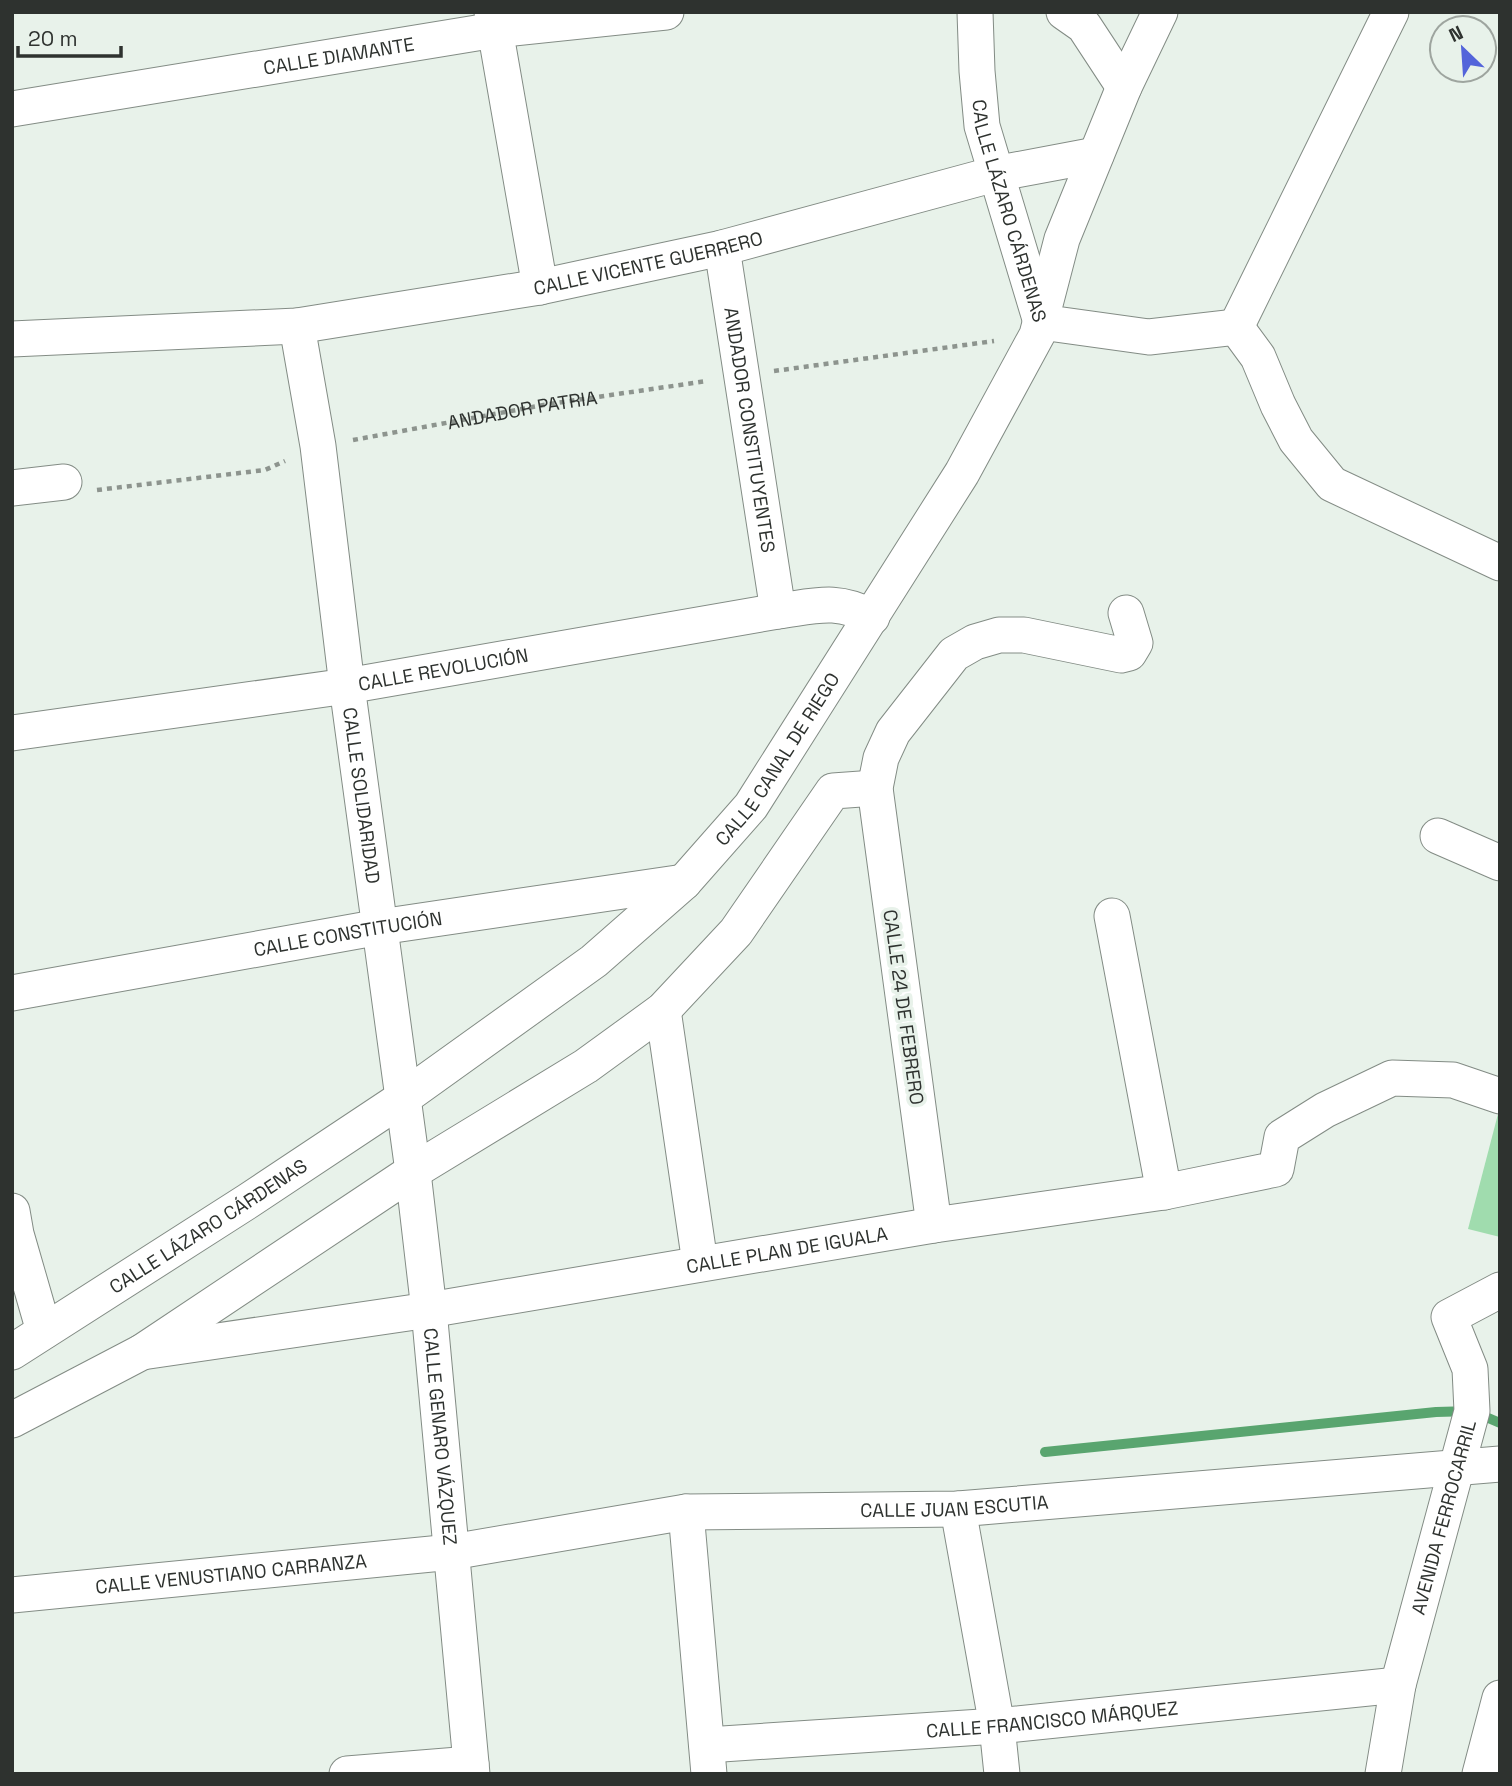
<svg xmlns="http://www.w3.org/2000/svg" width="1512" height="1786" font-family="'Space Grotesk',sans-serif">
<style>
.green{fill:#a0dcae}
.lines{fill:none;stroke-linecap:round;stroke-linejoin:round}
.stream{stroke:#59a56f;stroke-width:10}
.minor-casing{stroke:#838c85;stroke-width:37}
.path{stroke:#8d948e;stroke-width:4.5;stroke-dasharray:5 5;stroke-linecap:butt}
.minor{stroke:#fff;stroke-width:35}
.labels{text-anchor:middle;stroke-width:7;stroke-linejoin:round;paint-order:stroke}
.street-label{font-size:19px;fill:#2e322f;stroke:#e8f2ea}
</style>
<rect width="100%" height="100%" fill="#e8f2ea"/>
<polygon class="green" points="1498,1114 1500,1115 1500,1237 1468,1229"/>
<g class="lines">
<polyline class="stream" points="1045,1452 1436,1412 1472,1411 1500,1423"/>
<g class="minor-casing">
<g id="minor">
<polyline points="492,12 540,287"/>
<path id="s2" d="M975,12L977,71L982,126L1041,322"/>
<polyline points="1064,12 1084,26 1124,87"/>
<path id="s3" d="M12,109L495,30L666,12"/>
<path id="s4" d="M722,248L778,611"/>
<polyline points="1041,322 1149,337 1236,327 1258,357 1278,405 1296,440 1332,484 1500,563"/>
<path id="s5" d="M297,326L318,446L347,686L412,1164L429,1310L472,1774"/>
<polyline points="1236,327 1391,12"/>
<path id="s6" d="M12,339L297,326L540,287L722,248L995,174L1096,155"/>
<polyline points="12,488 64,482"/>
<path id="s7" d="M12,733L347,686L778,611C816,606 836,598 872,617"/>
<polyline points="1438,836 1500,863"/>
<polyline points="1112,916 1164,1192"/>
<path id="s8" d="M12,993L380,927L684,882"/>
<polyline points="663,1010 700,1263"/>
<polyline points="12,1211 16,1234 44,1331"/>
<polyline points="934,1225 875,788 881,758 893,732 954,654 975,642 999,635 1024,635 1121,655 1129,653 1135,643 1126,613"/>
<path id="s9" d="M12,1352L248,1201L403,1098L594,961L684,882L751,806L962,473L1037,335L1062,239L1124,87L1160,12"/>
<path id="s10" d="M142,1352L429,1310L934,1225L1164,1192L1276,1169L1282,1137L1325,1110L1392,1078L1453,1080L1500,1096"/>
<polyline points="12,1420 142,1352 412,1172 586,1066 663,1010 736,932 833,791 875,788"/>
<polyline points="958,1509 997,1726 1002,1774"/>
<polyline points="686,1512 709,1774"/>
<path id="s11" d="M12,1595L452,1552L686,1512L958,1509L1500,1464"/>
<path id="s12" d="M707,1745L997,1726L1398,1685"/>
<polyline points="347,1774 471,1764"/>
<path id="s13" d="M1383,1774L1398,1685L1472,1411L1470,1369L1449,1317L1500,1290"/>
<polyline points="1480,1774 1500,1698"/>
</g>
</g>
<g class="path">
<polyline points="774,371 994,341"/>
<path id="s1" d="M353,440L549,404L707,381"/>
<polyline points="97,490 265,470 285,461"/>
</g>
<use href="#minor" class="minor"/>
</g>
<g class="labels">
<g class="street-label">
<text dy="7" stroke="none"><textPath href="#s3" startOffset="331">CALLE DIAMANTE</textPath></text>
<text dy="7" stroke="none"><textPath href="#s2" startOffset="203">CALLE LÁZARO CÁRDENAS</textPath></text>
<text dy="7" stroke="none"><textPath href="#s6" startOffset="642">CALLE VICENTE GUERRERO</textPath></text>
<text dy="7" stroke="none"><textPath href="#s1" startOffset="172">ANDADOR PATRIA</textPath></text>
<text dy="7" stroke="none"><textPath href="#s4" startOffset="184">ANDADOR CONSTITUYENTES</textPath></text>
<text dy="7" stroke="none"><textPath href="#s7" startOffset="436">CALLE REVOLUCIÓN</textPath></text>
<text dy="7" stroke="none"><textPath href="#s9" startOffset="976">CALLE CANAL DE RIEGO</textPath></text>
<text dy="7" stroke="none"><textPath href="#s5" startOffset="474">CALLE SOLIDARIDAD</textPath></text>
<text dy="7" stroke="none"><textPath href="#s8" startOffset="341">CALLE CONSTITUCIÓN</textPath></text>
<text transform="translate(904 1007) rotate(82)" y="7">CALLE 24 DE FEBRERO</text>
<text dy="7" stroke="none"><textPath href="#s9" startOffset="233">CALLE LÁZARO CÁRDENAS</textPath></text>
<text dy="7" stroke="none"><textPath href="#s10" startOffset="653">CALLE PLAN DE IGUALA</textPath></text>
<text dy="7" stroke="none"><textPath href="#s5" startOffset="1120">CALLE GENARO VÁZQUEZ</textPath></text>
<text dy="7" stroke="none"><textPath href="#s11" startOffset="948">CALLE JUAN ESCUTIA</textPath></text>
<text dy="7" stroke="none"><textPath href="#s13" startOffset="264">AVENIDA FERROCARRIL</textPath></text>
<text dy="7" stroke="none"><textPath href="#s11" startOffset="220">CALLE VENUSTIANO CARRANZA</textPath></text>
<text dy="7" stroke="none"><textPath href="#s12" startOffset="346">CALLE FRANCISCO MÁRQUEZ</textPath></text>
</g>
</g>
<rect width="1512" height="1786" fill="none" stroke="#2e322f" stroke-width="28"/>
<g transform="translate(1463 49) rotate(335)"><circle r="33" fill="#e8f2ea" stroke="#9ea59f" stroke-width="2"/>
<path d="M0-5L12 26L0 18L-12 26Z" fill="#5364da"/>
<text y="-10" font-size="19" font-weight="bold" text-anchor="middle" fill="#2e322f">N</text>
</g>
<path d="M18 46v10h103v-10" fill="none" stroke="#2e322f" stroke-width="3.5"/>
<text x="28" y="46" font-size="21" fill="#2e322f" stroke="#e8f2ea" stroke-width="5" paint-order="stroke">20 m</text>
</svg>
